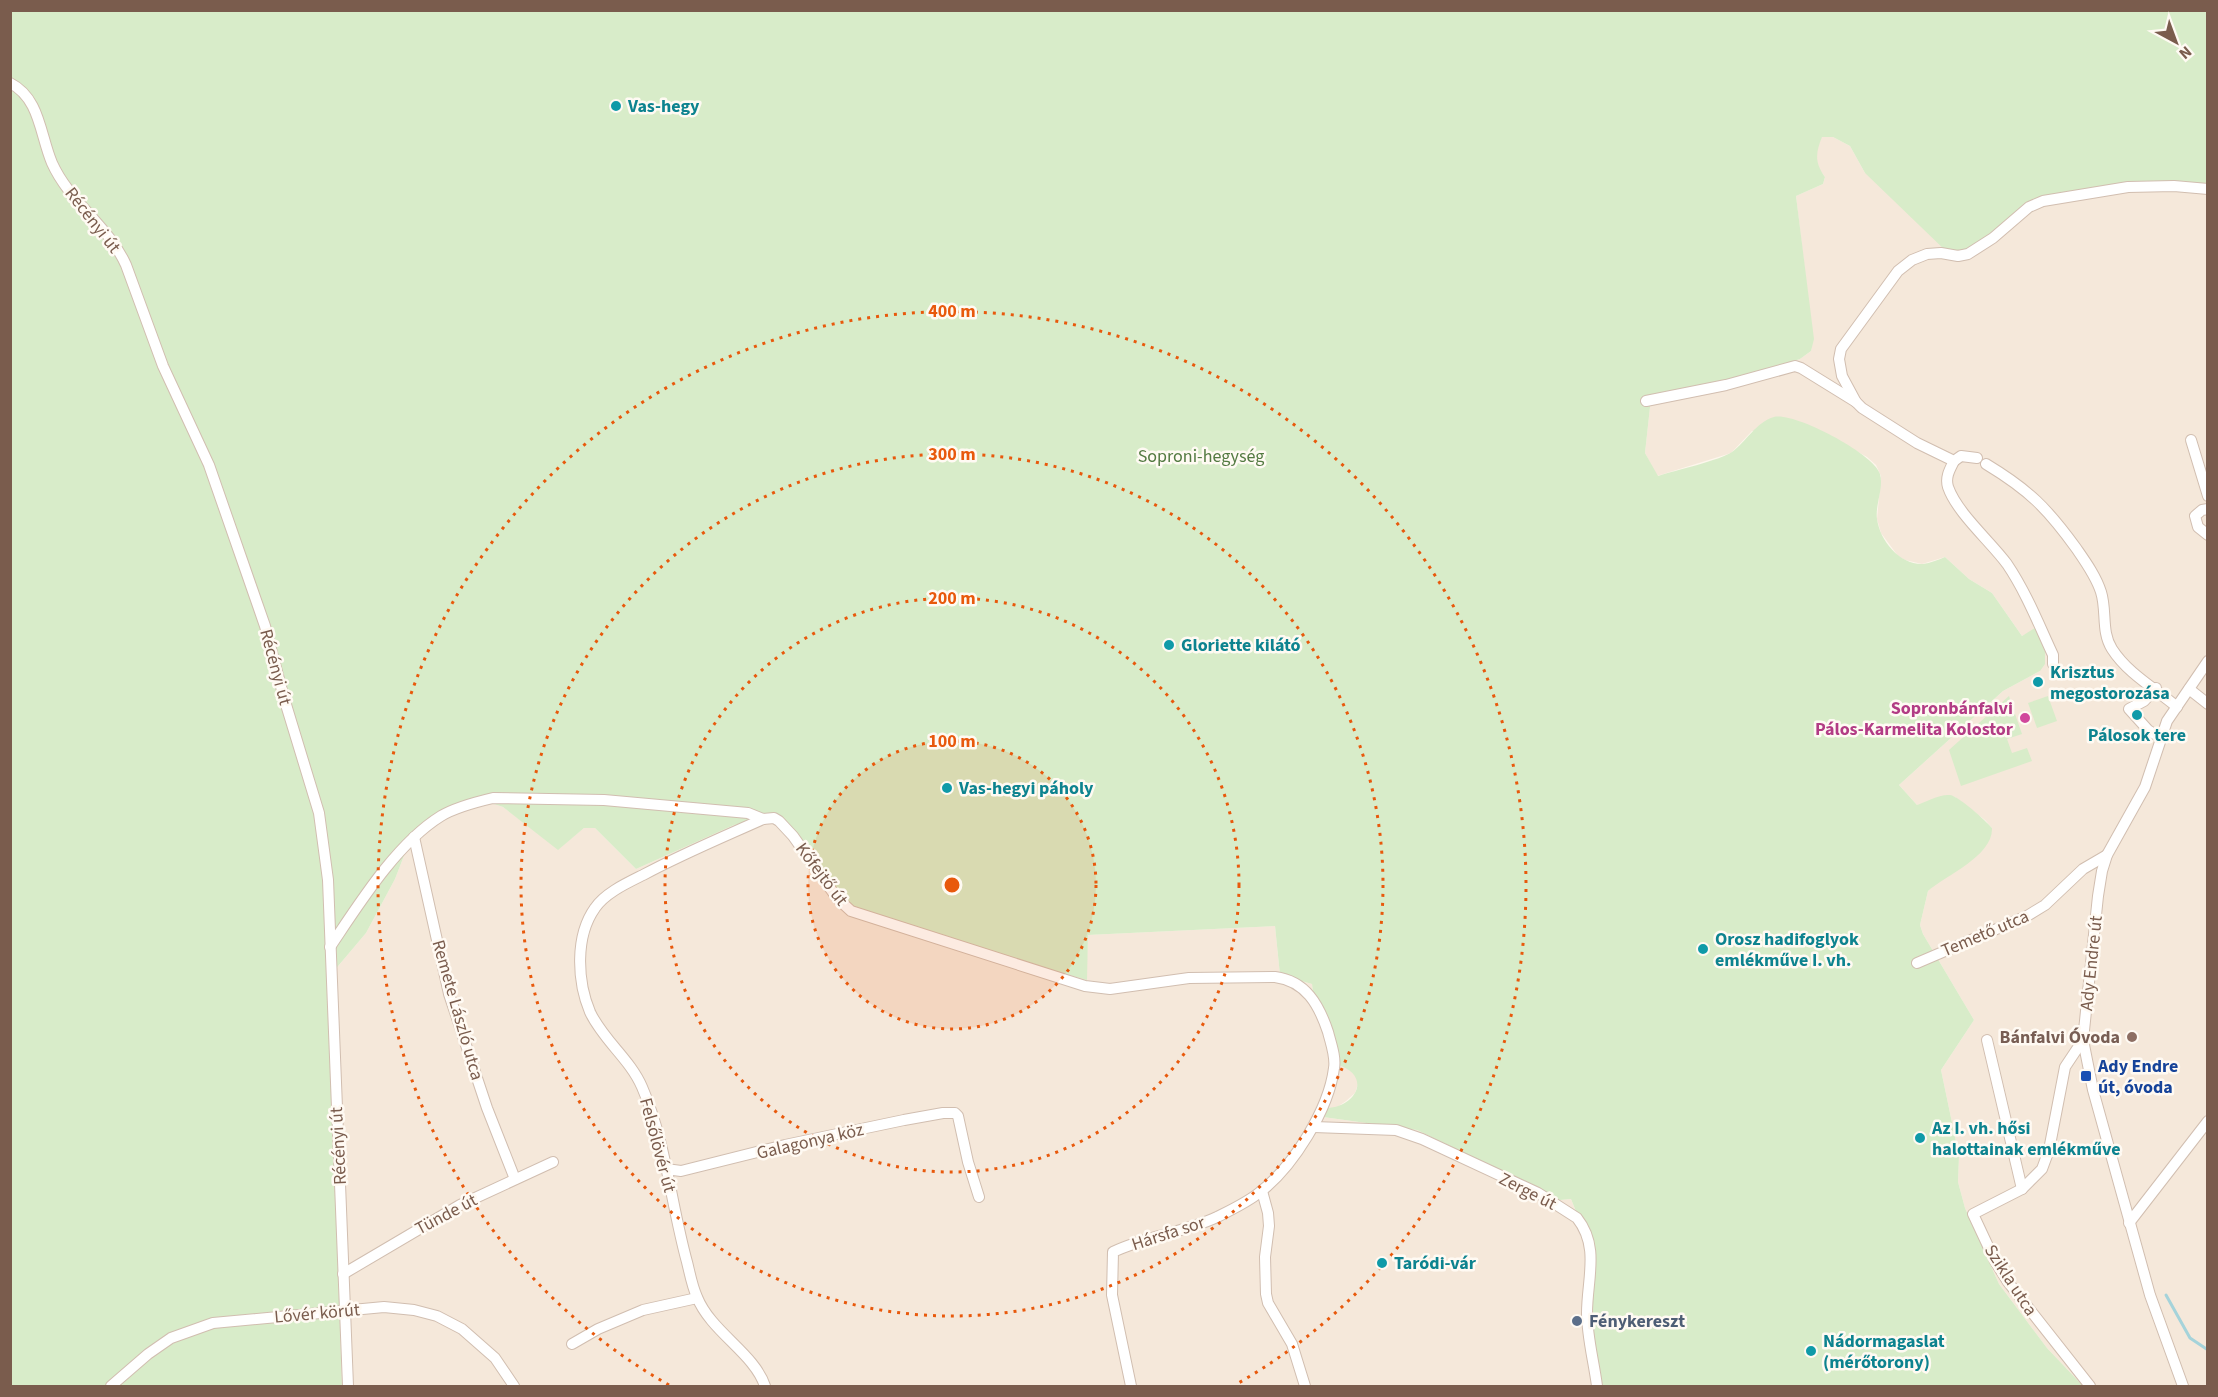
<svg xmlns="http://www.w3.org/2000/svg" width="2218" height="1397" font-family="'Source Sans 3',sans-serif">
<style>
.residential{fill:#f5e8da}
.green{fill:#d8ecc9}
.lines{fill:none;stroke-linecap:round;stroke-linejoin:round}
.stream{stroke:#a5d3da;stroke-width:3}
.minor-casing{stroke:#d1beb0;stroke-width:12}
.minor{stroke:#fff;stroke-width:10}
.ring{fill:none;stroke:#e8590c;stroke-width:3;stroke-dasharray:3 6}
.culture-dot{fill:#0f9aa8;stroke:#fffaf3;stroke-width:2}
.hotel-dot{fill:#d1479c;stroke:#fffaf3;stroke-width:2}
.education-dot{fill:#8d6e63;stroke:#fffaf3;stroke-width:2}
.transit-dot{fill:#1a4fb4;stroke:#fffaf3;stroke-width:2}
.service-dot{fill:#5c6f8a;stroke:#fffaf3;stroke-width:2}
.labels{text-anchor:middle;stroke-width:5;stroke-linejoin:round;paint-order:stroke}
.culture-label{font-size:18px;font-weight:bold;fill:#0d838f;stroke:#fffaf3;text-anchor:start}
.street-label{font-size:18px;fill:#7a5c4d;stroke:#fffaf3}
.park-label{font-size:18px;fill:#537a41;stroke:#fffaf3}
.hotel-label{font-size:18px;font-weight:bold;fill:#b23c85;stroke:#fffaf3;text-anchor:end}
.education-label{font-size:18px;font-weight:bold;fill:#785e54;stroke:#fffaf3;text-anchor:end}
.transit-label{font-size:18px;font-weight:bold;fill:#164399;stroke:#fffaf3;text-anchor:start}
.service-label{font-size:18px;font-weight:bold;fill:#4e5e75;stroke:#fffaf3;text-anchor:start}
.centre{fill:#e8590c;stroke:#fffaf3;stroke-width:3}
.ring-label{font-size:18px;text-anchor:middle;font-weight:bold;fill:#e8590c;stroke:#fffaf3;stroke-width:5;stroke-linejoin:round;paint-order:stroke}
</style>
<rect width="100%" height="100%" fill="#fdf6ec"/>
<g class="residential">
<polygon points="1822,136 1833,137 1850,146 1865,173 2037,203 2105,187 2207,185 2207,1386 2083,1386 2047,1348 1999,1284 1965,1208 1958,1182 1959,1156 1941,1070 1974,1020 1923,934 1920,925 1928,891 1992,828 1985,820 1955,797 1917,805 1899,785 2003,691 2040,671 2036,629 2022,636 1992,593 1969,579 1945,557 1922,564 1905,560 1898,556 1881,533 1877,519 1881,476 1876,465 1867,457 1817,429 1752,431 1731,453 1657,476 1645,453 1651,398 1727,382 1800,359 1811,351 1813,339 1796,196 1823,184 1825,177 1819,169 1815,154"/>
<polygon points="479,799 503,807 558,849 584,828 595,828 636,869 734,825 774,818 1086,979 1088,935 1275,926 1280,975 1312,984 1314,1001 1347,1068 1356,1075 1358,1084 1355,1093 1346,1101 1323,1117 1417,1130 1560,1200 1571,1199 1590,1246 1597,1386 342,1386 328,978 366,933 395,879 412,835"/>
</g>
<g class="green">
<path d="M10,11H2207V185L2105,187L2037,203L1963,256L1948,253L1865,173L1850,146L1833,137H1822C1816,152 1814,162 1825,177L1823,184L1796,196L1814,339L1811,351L1800,359L1727,382L1651,398L1645,453L1658,476C1673,471 1721,460 1732,452C1746,442 1756,422 1774,417C1795,412 1874,454 1880,474C1884,487 1875,505 1877,519C1880,541 1900,565 1923,564C1930,563 1938,560 1945,557L1969,579L1992,593L2022,636L2035,628L2045,651V664L2040,671L2003,691L1899,785L1917,805C1926,802 1939,794 1950,795C1960,797 1985,820 1992,828C1993,856 1946,875 1928,891L1920,925L1923,934L1974,1020L1941,1070L1959,1156L1958,1182L1965,1208L1999,1284L2047,1348L2083,1386H1597L1586,1318L1590,1246L1571,1199L1560,1200L1417,1130L1323,1117L1327,1108C1355,1107 1374,1076 1336,1064L1314,1001L1312,984L1280,975L1275,926L1088,935L1087,980L858,914L774,818L734,825L636,869L595,828H584L558,850L503,807L479,799L412,835L395,879L366,933L328,978L342,1386H11Z"/>
<polygon points="2009,696 2012,706 2006,709 2009,716 2015,714 2022,734 2007,739 2012,753 2027,748 2032,761 1961,786 1949,750"/>
<polygon points="2048,696 2057,721 2037,728 2028,703"/>
</g>
<g class="lines">
<polyline class="stream" points="2166,1295 2190,1338 2208,1350"/>
<g class="minor-casing">
<g id="minor">
<path d="M10,83C40,98 40,135 52,163C70,203 108,225 126,265L163,366L209,465L265,626L284,698L319,813L328,880L348,1386"/>
<polyline points="1646,401 1726,385 1795,366 1801,368 1856,402"/>
<polyline points="2191,440 2208,496"/>
<polyline points="1977,458 1961,456 1954,461 1917,443 1862,408 1856,402 1842,376 1839,359 1841,349 1898,271 1912,260 1927,254 1941,253 1958,256 1968,254 1993,238 2029,207 2043,201 2128,187 2174,186 2208,189"/>
<path d="M1954,461C1950,469 1945,477 1948,487C1957,513 1991,542 2007,564C2026,592 2039,625 2053,655V664"/>
<path d="M1986,464C2029,490 2047,508 2076,548C2085,561 2096,576 2101,592C2107,611 2101,632 2112,649C2128,674 2156,689 2177,707"/>
<polyline points="2208,509 2202,510 2195,516 2198,527 2208,535"/>
<polyline points="2156,688 2144,701 2129,709 2148,730 2161,738"/>
<polyline points="2189,689 2208,704"/>
<path d="M763,819C723,837 682,854 643,875C627,883 605,893 595,908C575,936 577,981 590,1012C603,1040 630,1059 642,1087C666,1142 671,1204 687,1262C690,1274 692,1286 697,1297C711,1332 754,1353 765,1386"/>
<polyline points="414,837 449,994 487,1108 515,1179"/>
<path d="M330,947C359,904 396,844 441,816C456,807 476,802 493,798L604,800L748,813L763,819L774,818L779,821L793,836L837,898L851,911L1085,986L1110,989L1189,978L1275,977C1306,981 1319,1005 1328,1032C1331,1044 1336,1057 1334,1068C1329,1109 1293,1167 1260,1192C1248,1202 1231,1210 1217,1217C1183,1233 1146,1236 1113,1252L1112,1295L1131,1386"/>
<polyline points="1917,963 2027,916 2045,905 2083,869 2107,855"/>
<polyline points="1987,1040 2022,1189"/>
<polyline points="2083,1040 2065,1067 2049,1150 2042,1169 2022,1189 1973,1214 1995,1261 2008,1282 2090,1386"/>
<path d="M1314,1127L1396,1130L1422,1139L1538,1193L1577,1218C1600,1247 1587,1279 1587,1313C1587,1337 1594,1362 1597,1386"/>
<polyline points="666,1169 681,1171 785,1145 904,1120 943,1113 955,1113 958,1116 968,1162 979,1197"/>
<polyline points="1262,1191 1268,1213 1269,1226 1265,1257 1266,1294 1268,1303 1292,1344 1305,1386"/>
<polyline points="2129,1223 2208,1121"/>
<polyline points="343,1274 460,1205 553,1162"/>
<polyline points="572,1344 598,1329 643,1310 697,1298"/>
<polyline points="111,1386 148,1354 171,1338 213,1323 384,1307 414,1310 437,1316 462,1329 495,1358 514,1386"/>
<polyline points="2183,1386 2150,1295 2093,1090 2083,1040 2098,896 2102,871 2107,855 2145,787 2167,721 2208,661"/>
</g>
</g>
<use href="#minor" class="minor"/>
</g>
<circle cx="952" cy="885" r="144" fill="#e8590c" fill-opacity=".12"/>
<g class="ring">
<circle cx="952" cy="885" r="144"/>
<circle cx="952" cy="885" r="287"/>
<circle cx="952" cy="885" r="431"/>
<path d="M669 1385A574 574 0 1 1 1235 1385"/>
</g>
<g class="culture-dot">
<circle cx="616" cy="106" r="6"/>
<circle cx="1169" cy="645" r="6"/>
<circle cx="2038" cy="682" r="6"/>
<circle cx="2137" cy="715" r="6"/>
<circle cx="947" cy="788" r="6"/>
<circle cx="1703" cy="949" r="6"/>
<circle cx="1920" cy="1138" r="6"/>
<circle cx="1382" cy="1263" r="6"/>
<circle cx="1811" cy="1351" r="6"/>
</g>
<circle class="hotel-dot" cx="2025" cy="718" r="6"/>
<circle class="education-dot" cx="2132" cy="1037" r="6"/>
<rect class="transit-dot" x="2080" y="1070" width="12" height="12" rx="3"/>
<circle class="service-dot" cx="1577" cy="1321" r="6"/>
<g class="labels">
<g class="culture-label">
<text x="628" y="112">Vas-hegy</text>
<text x="1181" y="651">Gloriette kilátó</text>
<text x="2050" y="678">Krisztus<tspan x="2050" dy="21">megostorozása</tspan></text>
<text x="2137" y="741" text-anchor="middle">Pálosok tere</text>
<text x="959" y="794">Vas-hegyi páholy</text>
<text x="1715" y="945">Orosz hadifoglyok<tspan x="1715" dy="21">emlékműve I. vh.</tspan></text>
<text x="1932" y="1134">Az I. vh. hősi<tspan x="1932" dy="21">halottainak emlékműve</tspan></text>
<text x="1394" y="1269">Taródi-vár</text>
<text x="1823" y="1347">Nádormagaslat<tspan x="1823" dy="21">(mérőtorony)</tspan></text>
</g>
<g class="street-label">
<text transform="translate(93 220) rotate(52)" y="6">Récényi út</text>
<text transform="translate(276 667) rotate(75)" y="6">Récényi út</text>
<text transform="translate(822 874) rotate(53)" y="6">Kőfejtő út</text>
<text transform="translate(1985 933) rotate(-23)" y="6">Temető utca</text>
<text transform="translate(2091 963) rotate(-84)" y="6">Ady Endre út</text>
<text transform="translate(458 1010) rotate(74)" y="6">Remete László utca</text>
<text transform="translate(810 1141) rotate(-13)" y="6">Galagonya köz</text>
<text transform="translate(658 1145) rotate(75)" y="6">Felsőlövér út</text>
<text transform="translate(338 1146) rotate(-93)" y="6">Récényi út</text>
<text transform="translate(1528 1191) rotate(27)" y="6">Zerge út</text>
<text transform="translate(446 1214) rotate(-28)" y="6">Tünde út</text>
<text transform="translate(1168 1233) rotate(-18)" y="6">Hársfa sor</text>
<text transform="translate(2011 1280) rotate(57)" y="6">Szikla utca</text>
<text transform="translate(317 1313) rotate(-5)" y="6">Lővér körút</text>
</g>
<g class="park-label">
<text x="1201" y="462">Soproni-hegység</text>
</g>
<g class="hotel-label">
<text x="2013" y="714">Sopronbánfalvi<tspan x="2013" dy="21">Pálos-Karmelita Kolostor</tspan></text>
</g>
<g class="education-label">
<text x="2120" y="1043">Bánfalvi Óvoda</text>
</g>
<g class="transit-label">
<text x="2098" y="1072">Ady Endre<tspan x="2098" dy="21">út, óvoda</tspan></text>
</g>
<g class="service-label">
<text x="1589" y="1327">Fénykereszt</text>
</g>
</g>
<circle cx="952" cy="885" r="9" class="centre"/>
<g class="ring-label">
<text x="952" y="317">400 m</text>
<text x="952" y="460">300 m</text>
<text x="952" y="604">200 m</text>
<text x="952" y="747">100 m</text>
</g>
<rect width="2218" height="1397" fill="none" stroke="#7a5c4d" stroke-width="24"/>
<g transform="translate(2176 42) rotate(139)" stroke="#fffaf3" stroke-width="4.5" paint-order="stroke">
<path d="M0-4.5L10 22L0 15L-10 22Z" fill="#7a5c4d"/>
<text y="-9" font-size="16" font-weight="bold" text-anchor="middle" fill="#7a5c4d">N</text>
</g>
</svg>
